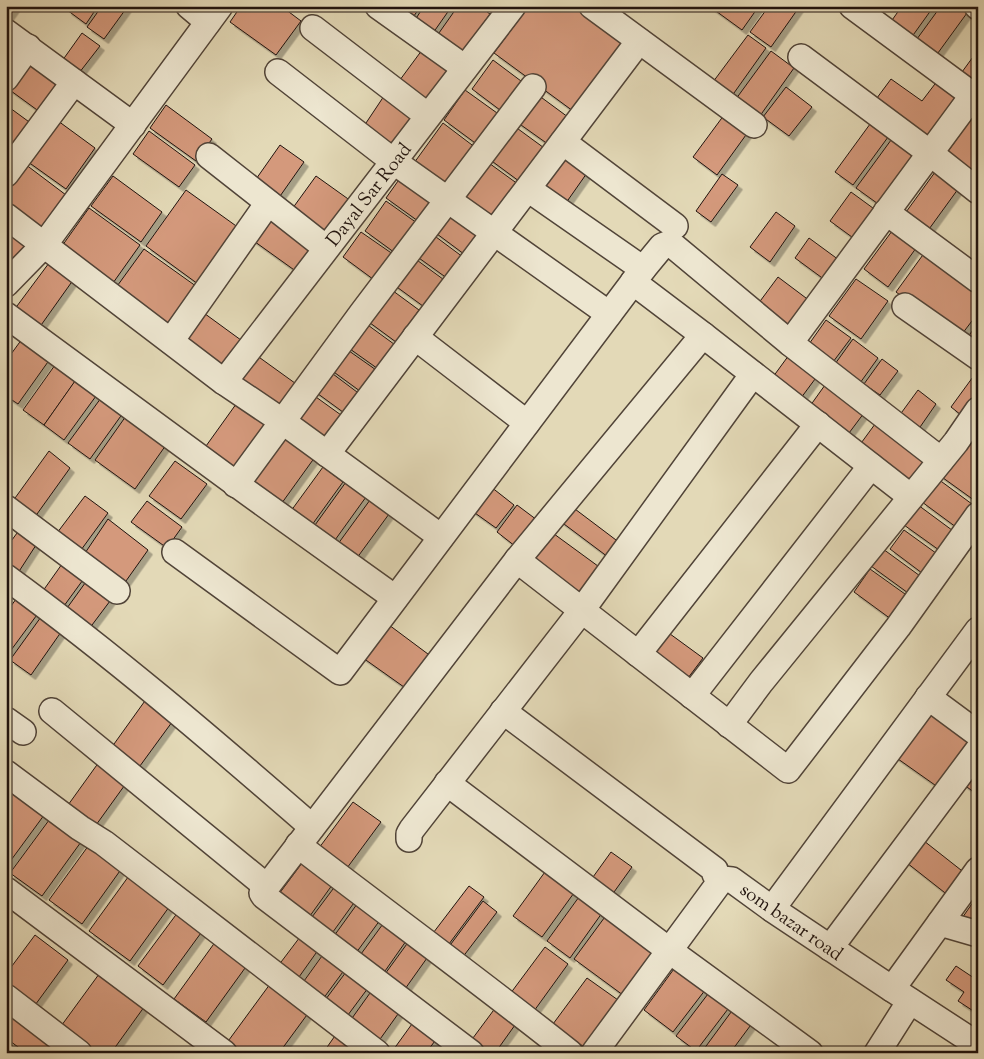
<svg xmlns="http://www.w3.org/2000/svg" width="984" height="1059" font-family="'Sorts Mill Goudy',serif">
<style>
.building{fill:#d4997c;stroke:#20130e;filter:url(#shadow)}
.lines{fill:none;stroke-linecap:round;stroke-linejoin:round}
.street-casing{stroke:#514438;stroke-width:28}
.street{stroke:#ede6d0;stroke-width:25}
.labels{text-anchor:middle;stroke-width:4;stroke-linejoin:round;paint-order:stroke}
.street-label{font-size:19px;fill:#20130e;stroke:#ede6d0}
</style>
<defs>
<filter id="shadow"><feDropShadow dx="4.5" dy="4.5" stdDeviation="0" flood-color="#0004"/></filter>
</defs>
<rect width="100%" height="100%" fill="#e3d9b7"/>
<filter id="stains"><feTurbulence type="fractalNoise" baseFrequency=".004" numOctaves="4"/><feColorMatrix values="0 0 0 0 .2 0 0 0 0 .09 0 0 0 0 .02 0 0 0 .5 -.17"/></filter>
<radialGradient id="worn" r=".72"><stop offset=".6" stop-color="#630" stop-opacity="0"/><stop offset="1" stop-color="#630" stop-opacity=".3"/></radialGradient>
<g class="building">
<polygon points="6,6 16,6 6,20"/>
<polygon points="70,6 98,6 86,24 67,10"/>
<polygon points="102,6 128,6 104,39 87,27"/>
<polygon points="241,6 281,6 301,21 276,55 230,22"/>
<polygon points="392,6 421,6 411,20"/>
<polygon points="424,6 452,6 433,33 415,20"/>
<polygon points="458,6 479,6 490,14 458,58 434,40"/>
<polygon points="529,6 577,6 624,41 573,111 494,53"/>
<polygon points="709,6 759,6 742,30"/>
<polygon points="769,6 800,6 771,47 750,32"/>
<polygon points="902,6 934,6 911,38 890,23"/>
<polygon points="941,6 958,6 967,13 935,57 914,43"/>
<polygon points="82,33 100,46 79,73 62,61"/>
<polygon points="748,35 766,48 729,100 710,86"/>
<polygon points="425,46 452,65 421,107 394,88"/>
<polygon points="978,50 978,84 962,72"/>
<polygon points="771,51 794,68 757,120 733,103"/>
<polygon points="29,58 66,85 44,115 7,88"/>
<polygon points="493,60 529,87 508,116 472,89"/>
<polygon points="891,79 922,101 938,80 962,97 926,146 871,106"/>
<polygon points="786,87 812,107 789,136 763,117"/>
<polygon points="388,90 417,110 390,149 362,129"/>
<polygon points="465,90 504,118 482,148 444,120"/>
<polygon points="534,92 572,120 552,147 514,120"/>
<polygon points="6,105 36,127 15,156 6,150"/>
<polygon points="166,105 212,139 196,161 150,128"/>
<polygon points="727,111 751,128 717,175 693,157"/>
<polygon points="977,111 978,167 968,181 941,161"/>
<polygon points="54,118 95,148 66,189 24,159"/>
<polygon points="873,120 891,133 853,185 835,172"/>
<polygon points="443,123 480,151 452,190 414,163"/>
<polygon points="510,123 551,153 527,187 485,156"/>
<polygon points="149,131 195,165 179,187 133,154"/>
<polygon points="894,136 919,154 881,206 856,188"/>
<polygon points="280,145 304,162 278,199 254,182"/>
<polygon points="562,154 587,173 561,210 535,191"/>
<polygon points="482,158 522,187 494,226 454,197"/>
<polygon points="21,161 66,195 40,230 6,206 6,181"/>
<polygon points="938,168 961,185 924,236 901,219"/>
<polygon points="403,174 442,203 425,226 386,198"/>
<polygon points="722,174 738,185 711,222 696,211"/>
<polygon points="113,176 162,212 141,242 91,206"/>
<polygon points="316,176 351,201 322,242 287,216"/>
<polygon points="186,190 239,228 198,284 146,246"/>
<polygon points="851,192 877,211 856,240 830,221"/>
<polygon points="386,201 424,228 402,258 365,231"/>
<polygon points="445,205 485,234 468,257 429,228"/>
<polygon points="89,208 140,245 113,283 62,246"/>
<polygon points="776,212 795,226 770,262 750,247"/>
<polygon points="268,215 314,249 297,272 251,239"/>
<polygon points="11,227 32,243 6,279 6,233"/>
<polygon points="895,227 919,244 888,287 864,269"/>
<polygon points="428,231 467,260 451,281 412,253"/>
<polygon points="361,232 400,259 381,285 343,257"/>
<polygon points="809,238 839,260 825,280 795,258"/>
<polygon points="144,249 200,289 171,329 115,289"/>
<polygon points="925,252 978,291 978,313 959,338 896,292"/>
<polygon points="410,255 447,282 427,309 390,282"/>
<polygon points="52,259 76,276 39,328 14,310"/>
<polygon points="778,277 810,301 787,332 755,308"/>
<polygon points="856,279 888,301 861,339 829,316"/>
<polygon points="385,285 419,310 396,342 362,317"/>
<polygon points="197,308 245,343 225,370 177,335"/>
<polygon points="361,320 398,347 381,371 343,344"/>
<polygon points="826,320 851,338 833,362 809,344"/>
<polygon points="978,323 978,356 962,345"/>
<polygon points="22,339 50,359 18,404 6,396 6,361"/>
<polygon points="853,339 878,358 860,383 835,364"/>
<polygon points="342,346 379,372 364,394 327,367"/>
<polygon points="256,355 299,386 280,412 237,381"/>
<polygon points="789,355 818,375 798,402 770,381"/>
<polygon points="882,359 898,371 880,395 864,384"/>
<polygon points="55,365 76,380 44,425 23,410"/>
<polygon points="325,368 361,395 347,415 310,388"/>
<polygon points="978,370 978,403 966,419 951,407"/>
<polygon points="75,381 96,396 64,440 44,425"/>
<polygon points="825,385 864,413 843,441 805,413"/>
<polygon points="918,390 936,404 918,430 899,416"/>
<polygon points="309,392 348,420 329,447 290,419"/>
<polygon points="101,398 123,413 90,459 68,443"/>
<polygon points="239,400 272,424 234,477 201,453"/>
<polygon points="126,416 166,445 135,489 95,460"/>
<polygon points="878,420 930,458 908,488 856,450"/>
<polygon points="970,432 978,437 978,503 939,475"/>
<polygon points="281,433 315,457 279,507 246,482"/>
<polygon points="49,451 70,468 32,521 10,505"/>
<polygon points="175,461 207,484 181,519 149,496"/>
<polygon points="323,467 343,482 309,529 288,515"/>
<polygon points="938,479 976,507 960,530 922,502"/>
<polygon points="346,482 366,497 330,547 310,532"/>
<polygon points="486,483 514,505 496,528 468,508"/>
<polygon points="85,496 108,513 81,550 57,533"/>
<polygon points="370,500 389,514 354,562 335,548"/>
<polygon points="147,501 182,527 167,548 131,522"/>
<polygon points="567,503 620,543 608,557 556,518"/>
<polygon points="517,505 541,523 520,550 497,532"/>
<polygon points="918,505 960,536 946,555 904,525"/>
<polygon points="108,519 148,550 121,588 81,559"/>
<polygon points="20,529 38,542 16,576 6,569 6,548"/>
<polygon points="904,530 940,556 926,576 890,549"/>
<polygon points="550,531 602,569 579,601 527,563"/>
<polygon points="883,549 927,581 915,598 871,566"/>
<polygon points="67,557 88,573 61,610 40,595"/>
<polygon points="870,569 912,599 895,622 854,592"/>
<polygon points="88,579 113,597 86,633 62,615"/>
<polygon points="21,592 42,608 6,657 6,613"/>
<polygon points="46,610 66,625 31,675 10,660"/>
<polygon points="381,619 436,660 411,692 356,653"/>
<polygon points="666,631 703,658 685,682 649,656"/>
<polygon points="147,698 175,718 137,770 109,751"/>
<polygon points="925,707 975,743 942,790 891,754"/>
<polygon points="978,758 978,795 960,782"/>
<polygon points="99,762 127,782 91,832 63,812"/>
<polygon points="6,778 50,807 6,867"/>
<polygon points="353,802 381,822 347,868 319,848"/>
<polygon points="55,812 86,835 42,896 10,873"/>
<polygon points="919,837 966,874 949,896 902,859"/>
<polygon points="94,838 127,861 82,924 49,900"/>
<polygon points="611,852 632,867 609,899 588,884"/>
<polygon points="305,859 335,881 307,920 276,898"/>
<polygon points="550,865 579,886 542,937 513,916"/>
<polygon points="131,873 172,903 130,961 89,931"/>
<polygon points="336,885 356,900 330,936 309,921"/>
<polygon points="469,886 484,897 443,952 427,941"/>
<polygon points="584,890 607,906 570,958 547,941"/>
<polygon points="978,895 978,929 958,924"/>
<polygon points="360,900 383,916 356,953 334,936"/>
<polygon points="483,901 497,912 459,962 445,952"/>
<polygon points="181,908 206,926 163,985 138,966"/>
<polygon points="610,910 662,948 627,998 574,959"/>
<polygon points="388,917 411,934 385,971 361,954"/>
<polygon points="303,933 321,946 294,984 275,970"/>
<polygon points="221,934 253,957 206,1022 174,999"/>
<polygon points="35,935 68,960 30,1012 6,995 6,974"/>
<polygon points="412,937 432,951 405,989 385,974"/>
<polygon points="545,947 568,964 534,1011 510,994"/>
<polygon points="327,949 348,965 320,1003 299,988"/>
<polygon points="679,962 709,985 673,1032 644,1010"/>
<polygon points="956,966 974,978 978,972 978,1014 958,1001 964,992 946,980"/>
<polygon points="349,968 371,984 342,1023 320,1007"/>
<polygon points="102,970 147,1003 111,1053 84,1053 56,1033"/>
<polygon points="587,978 618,1000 584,1047 553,1024"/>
<polygon points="273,980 312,1008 279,1053 238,1053 226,1044"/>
<polygon points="375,986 403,1007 373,1049 345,1028"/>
<polygon points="711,990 731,1005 696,1051 676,1036"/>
<polygon points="499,1003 520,1018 495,1053 476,1053 467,1046"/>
<polygon points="6,1004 60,1040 51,1053 26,1053 6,1038"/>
<polygon points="737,1004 756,1018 730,1053 701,1053"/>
<polygon points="417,1017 440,1034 426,1053 391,1053"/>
<polygon points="339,1030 366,1053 323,1053"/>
<polygon points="6,1043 20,1053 6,1053"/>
<polygon points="960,1043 973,1053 953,1053"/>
</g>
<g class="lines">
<g class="street-casing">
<g id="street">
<polyline points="189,6 208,22"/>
<polyline points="378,6 465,68"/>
<polyline points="592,6 754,125"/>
<polyline points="852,6 978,99"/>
<polyline points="977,6 978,7"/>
<polyline points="313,28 428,116"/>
<polyline points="6,32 133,125"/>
<polyline points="801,57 930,153 978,191"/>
<polyline points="278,72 393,161 609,314"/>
<polyline points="6,78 28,47"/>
<polyline points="563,142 675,226"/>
<polyline points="209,156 326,248"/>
<polyline points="6,174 74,82"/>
<polyline points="528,189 643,269"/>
<polyline points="886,212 978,280"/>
<polyline points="6,216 224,382 282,421 441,537"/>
<polyline points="633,282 703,335 911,497"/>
<polyline points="6,284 44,245 220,6"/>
<polyline points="905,306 978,357"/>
<polyline points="6,315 247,492 395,598"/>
<polyline points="415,337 527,423"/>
<polyline points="171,341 268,203"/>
<polyline points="790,343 973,95"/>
<polyline points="224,382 513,6"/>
<polyline points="327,454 639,41"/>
<polyline points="236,485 362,313 533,87"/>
<polyline points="6,508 117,591"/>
<polyline points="175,552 340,672 643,269 662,246 670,243 790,343 941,460"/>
<polyline points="517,560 788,770 898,627 978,515"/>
<path d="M6,577C113,655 212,740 312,827"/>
<polyline points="638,654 818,424"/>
<polyline points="692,696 871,466"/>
<polyline points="928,697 978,734"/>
<polyline points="52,711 266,886"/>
<polyline points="503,711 715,870 715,874 722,879"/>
<polyline points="6,720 23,732"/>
<polyline points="729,725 761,682 956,442 978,410"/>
<polyline points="6,773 80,828 104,843 377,1053"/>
<polyline points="447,783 670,951 810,1053"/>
<polyline points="409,839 409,834 412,829 582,610 753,374"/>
<path d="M298,845C389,915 481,982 570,1053"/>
<polyline points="6,890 224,1053"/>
<polyline points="772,909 978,630"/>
<polyline points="940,923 978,934"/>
<polyline points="830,948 978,750"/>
<polyline points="892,989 978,1045"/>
<polyline points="6,997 79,1053"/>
<polyline points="471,1053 264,896 262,893 517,560 703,335"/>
<polyline points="594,1053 722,879 732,880 772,909 892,989 978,870"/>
<polyline points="877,1053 910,1001"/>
</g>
</g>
<use href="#street" class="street"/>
</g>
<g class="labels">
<g class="street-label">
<text transform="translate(368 194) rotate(-52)" y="7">Dayal Sar Road</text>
<text transform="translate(792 921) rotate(35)" y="7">som bazar road</text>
</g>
</g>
<rect width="984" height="1059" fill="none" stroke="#e3d9b7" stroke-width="25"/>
<rect x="8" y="8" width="969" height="1044" fill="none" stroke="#20130e" stroke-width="2.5"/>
<rect x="12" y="12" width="959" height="1034" fill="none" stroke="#20130e"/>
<rect width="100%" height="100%" filter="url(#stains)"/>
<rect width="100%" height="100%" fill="url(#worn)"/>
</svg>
